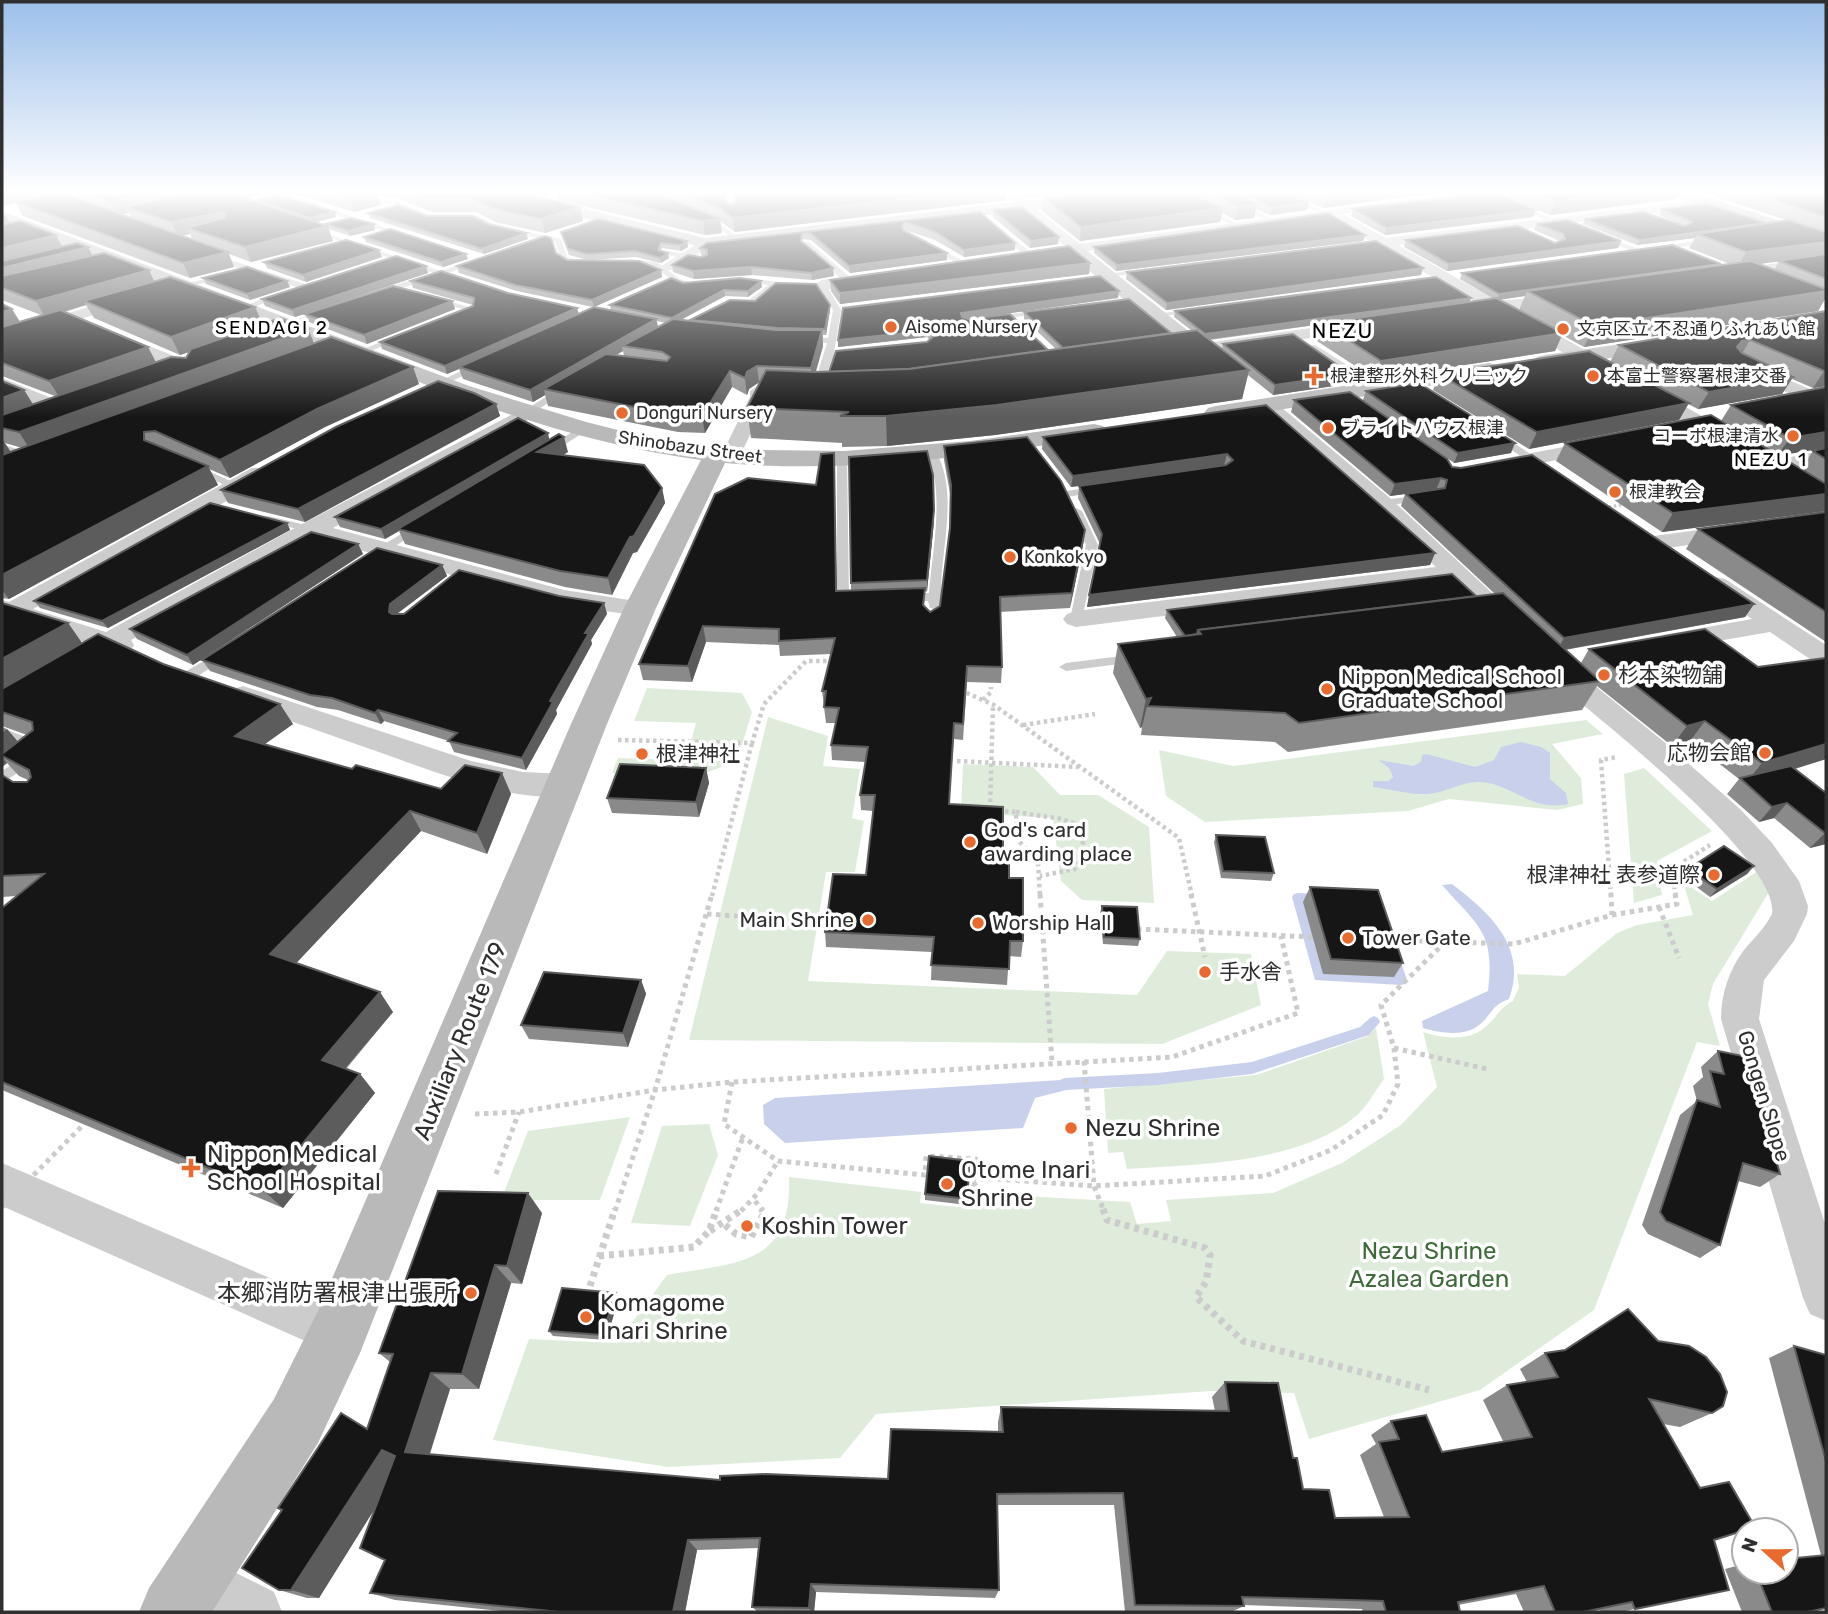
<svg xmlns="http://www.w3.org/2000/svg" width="1828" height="1614" font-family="Rubik,'Noto Sans JP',sans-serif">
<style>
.green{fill:#dfecdc}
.water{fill:#c8d0ec}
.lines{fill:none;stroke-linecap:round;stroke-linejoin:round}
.stream{fill:#c8d0ec;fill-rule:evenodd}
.path-far3{stroke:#ccc;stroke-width:3.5;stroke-dasharray:2.5 2.5;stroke-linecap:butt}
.path-far2{stroke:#ccc;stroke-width:4.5;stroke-dasharray:3.5 3.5;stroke-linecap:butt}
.path-far1{stroke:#ccc;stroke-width:5;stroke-dasharray:4.5 4.5;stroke-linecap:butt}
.path{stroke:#ccc;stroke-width:7;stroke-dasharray:5 5;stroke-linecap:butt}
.lane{fill:#ccc;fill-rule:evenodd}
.street{fill:#ccc;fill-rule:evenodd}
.secondary{fill:#b9b9b9;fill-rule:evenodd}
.primary{fill:#a7a7a7;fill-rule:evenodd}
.path-bridge{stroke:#ccc;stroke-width:5;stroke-dasharray:4.5 4.5;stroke-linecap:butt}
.wall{fill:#8a8a8a;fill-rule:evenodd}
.shaded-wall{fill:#5c5c5c}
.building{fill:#161616;stroke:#5c5c5c;stroke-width:2}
.poi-dot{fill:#e86a2f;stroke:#fff;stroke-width:2.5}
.labels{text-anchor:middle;stroke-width:7;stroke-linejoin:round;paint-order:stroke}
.far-poi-label{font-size:18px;fill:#2f2f2f;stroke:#fff;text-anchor:start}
.far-street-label{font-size:18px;fill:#2f2f2f;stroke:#fff}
.far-neighbourhood-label{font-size:19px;letter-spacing:2px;fill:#000;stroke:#fff}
.far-quarter-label{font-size:21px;letter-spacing:2px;fill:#000;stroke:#fff}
.poi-label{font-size:21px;fill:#2f2f2f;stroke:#fff;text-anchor:start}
.street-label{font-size:21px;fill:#2f2f2f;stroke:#fff}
.near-street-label{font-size:24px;fill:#2f2f2f;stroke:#fff}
.near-poi-label{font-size:24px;fill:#2f2f2f;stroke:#fff;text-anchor:start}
.near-park-label{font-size:24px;fill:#3f6b3b;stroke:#fff}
</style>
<rect width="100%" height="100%" fill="#fff"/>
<g class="green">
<polygon points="647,688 742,693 752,712 737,761 703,774 612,773 618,758 686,760 696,723 634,721"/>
<polygon points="768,717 828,736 823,766 860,769 852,818 864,821 855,872 826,872 808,981 1137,995 1167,951 1251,954 1261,1005 1162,1044 689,1040"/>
<polygon points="1586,720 1603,734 1552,744 1581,778 1583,804 1557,810 1449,799 1408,811 1205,822 1166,796 1159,750 1233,766"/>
<polygon points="963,764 1033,767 1060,795 1098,795 1149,827 1154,903 1082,900 1061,881 1053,818 961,813"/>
<polygon points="1644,768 1712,831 1657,861 1662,895 1634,903 1624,774"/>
<path d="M1758,871L1769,892L1713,984L1708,1004L1720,1046L1697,1042L1594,1310L1480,1390L1309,1439L1294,1393L1211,1391L876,1414L840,1458L668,1467L493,1440L529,1339L617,1343L667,1275C736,1262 792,1267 789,1177L921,1192L920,1203L977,1209L989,1194L1130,1202L1137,1224L1171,1221L1166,1200L1273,1193L1342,1163L1401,1125L1437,1087L1423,1032C1442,1038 1467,1042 1484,1028C1496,1019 1499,1008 1513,1001L1519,987L1517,974L1565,976L1617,933L1637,925L1693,915L1683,882L1712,901Z"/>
<path d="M1376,1028L1384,1079C1375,1091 1366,1108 1355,1117C1297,1164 1197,1164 1127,1169L1123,1152L1108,1153L1104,1089L1256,1075L1368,1036Z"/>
<polygon points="630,1117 600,1200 501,1200 528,1131"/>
<polygon points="709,1124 718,1155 690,1226 631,1223 662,1126"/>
</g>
<g class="water">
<path d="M1521,742L1541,747L1550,753V779L1566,793L1568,804C1530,812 1514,784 1480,782C1462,781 1446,793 1427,794C1410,795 1390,789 1373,787V781H1389L1393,777L1390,769L1379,760L1413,766L1421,762L1422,755L1426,754L1475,767L1494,760L1501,747Z"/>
<path d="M1452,884C1490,913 1528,947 1509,999C1490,1006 1492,1015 1479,1025C1465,1037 1440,1033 1423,1028L1422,1021L1488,991C1495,932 1479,927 1442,885Z"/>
<polygon points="1061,1080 1070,1089 1035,1098 1023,1128 785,1143 764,1124 763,1105 775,1098"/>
</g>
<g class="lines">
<g class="stream">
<path d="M1298,893L1379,897L1407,980L1405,984L1401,985L1315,980L1292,897L1294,894ZM1305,902L1371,904L1393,974L1324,971Z"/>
<polygon points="1374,1016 1378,1018 1380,1022 1369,1035 1252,1074 1158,1085 1065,1090 1060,1088 1058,1084 1060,1080 1065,1078 1158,1073 1252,1062 1360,1027 1370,1018"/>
</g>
<polyline class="path-far3" points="1604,508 1626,504"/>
<g class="path-far2">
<polyline points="960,690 994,705 1179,838 1192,896"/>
<polyline points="983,700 991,692 991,687"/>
<polyline points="1023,725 1095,714"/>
<polyline points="618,740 752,743 764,704 806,661 832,661"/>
<polyline points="957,761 1078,767"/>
<polyline points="990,809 993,706"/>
<polyline points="998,811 1016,812 1017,839 1038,862 1040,896"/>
<polyline points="1016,812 1062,819 1084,827 1082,855 1075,869 1040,876"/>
<polyline points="712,896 752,743"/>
<polyline points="1611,896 1601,760 1617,757"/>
<polyline points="1676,896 1671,870 1710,845"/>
</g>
<g class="path-far1">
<polyline points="1040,894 1052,1062"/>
<polyline points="1191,894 1205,957"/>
<polyline points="1659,907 1679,958"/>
<polyline points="707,914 753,917"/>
<polyline points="1612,915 1677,904 1675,894"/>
<polyline points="1030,923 1101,927"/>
<polyline points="1137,929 1313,937"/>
<polyline points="1391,940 1514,944 1612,915 1611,894"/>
<polyline points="1394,1048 1487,1069"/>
<polyline points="1084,1061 1094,1186 1104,1211"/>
<polyline points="732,1082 724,1124 778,1161 925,1175 926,1156 976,1159 973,1185 983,1178 1094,1186 1265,1176 1331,1150 1383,1115 1398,1084 1394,1048 1381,1005 1444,943"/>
<polyline points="475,1114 519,1112 655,1090 732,1082 1172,1057 1298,1013 1281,936"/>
<polyline points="496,1174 519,1112"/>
<polyline points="755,1201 763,1211"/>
<polyline points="615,1211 655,1090 712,894"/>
<polyline points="716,1211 743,1137"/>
<polyline points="741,1211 758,1193 778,1161"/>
</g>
<g class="path">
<polyline points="1103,1209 1107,1220 1205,1248 1210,1255 1206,1282 1196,1297 1243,1341 1429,1390"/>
<polyline points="725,1225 736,1234 751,1237 764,1213 761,1209"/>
<polyline points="710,1231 743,1209"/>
<polyline points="599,1256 694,1247 709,1231 717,1209"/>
<polyline points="590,1286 615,1209"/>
</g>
<g class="lane">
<polygon points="280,192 295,192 289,195 409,236 403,237 281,197 247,205 249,207 246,209 237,205"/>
<polygon points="340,192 396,201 431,215 476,215 494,224 561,239 567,257 590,263 586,265 561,260 555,242 490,227 475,219 430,219 393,204 348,198"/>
<polygon points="568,192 581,192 533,203 530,201"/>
<polygon points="1166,192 1174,192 1241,226 1236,227"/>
<polygon points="1270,192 1279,192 1328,213 1323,214"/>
<polygon points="1238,203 1274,220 1275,221 1270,222 1236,206"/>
<polygon points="1516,203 1555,220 1556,221 1551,222 1514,206"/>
<polygon points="703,217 722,225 740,239 734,240 718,227 701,220"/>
<polygon points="995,227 999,227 1033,254 1033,258 1027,258 995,229"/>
<polygon points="311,229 441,271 479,259 483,261 448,273 457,276 457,280 440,276 380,295 377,291 433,273 311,231"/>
<polygon points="909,235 913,235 971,265 964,267 909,237"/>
<polygon points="1598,235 1602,235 1641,250 1634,252 1598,237"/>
<polygon points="1710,239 1713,243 1653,250 1649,248"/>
<polygon points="803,242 809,242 852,279 852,283 846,283 803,246"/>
<polygon points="664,250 698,257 702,259 698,261 661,254"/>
<polygon points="215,255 308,285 309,287 302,289 212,259"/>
<polygon points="629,259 657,262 680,279 698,285 694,287 675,282 652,266 615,262"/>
<polygon points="1147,268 1150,272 1106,277 1102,275"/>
<polygon points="225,274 228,278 184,287 180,285"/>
<polygon points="738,277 795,284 825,283 841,310 834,353 820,393 812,391 827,343 803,343 799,340 803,337 828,338 833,310 820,287 776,286 754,305 734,303 731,299 749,300 768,285 738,281"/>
<polygon points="281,292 288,294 246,310 239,308"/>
<polygon points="430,297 436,297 475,309 460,317 454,317 454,313 463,309 430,301"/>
<polygon points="1197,308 1200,312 1154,317 1150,315"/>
<polygon points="323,309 330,311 291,327 284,325"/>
<polygon points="1043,309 1046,313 992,320 988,318"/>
<polygon points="397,335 404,337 364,354 357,352"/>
<polygon points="476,364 483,366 446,384 438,382"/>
<polygon points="560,388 568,390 531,414 525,414 525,410"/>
<polygon points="580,427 589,429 553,452 544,450"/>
<polygon points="1496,433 1500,434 1538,459 1529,461 1492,438 1492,434"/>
<polygon points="2,444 37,456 38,458 33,461 2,450"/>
<path d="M931,449L935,450C960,492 940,550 941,597L940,605L934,609L930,608L928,601L906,602L900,598L906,594L929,593C932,551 946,490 926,452Z"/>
<polygon points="842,456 847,459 849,597 858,600 856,603 843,605 837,601 837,459"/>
<polygon points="192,467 200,467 241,486 232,488 192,471"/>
<polygon points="1099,486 1103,487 1103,491 1067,497 1062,494 1067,491"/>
<polygon points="1424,495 1430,498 1428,500 1382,506 1376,503 1382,500"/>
<polygon points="1076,508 1082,511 1098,545 1082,619 1076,623 1070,619 1086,545 1070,511"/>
<polygon points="268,516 314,527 316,529 310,532 264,521 264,517"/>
<polygon points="418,524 422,525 422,529 378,557 370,557 368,554"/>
<polygon points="224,649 229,650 229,656 193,679 183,679 181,676 183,673"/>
<polygon points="1137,654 1142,655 1144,658 1142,661 1066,671 1059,667 1066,663"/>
<polygon points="2,728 44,744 46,748 39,753 2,738"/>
<polygon points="31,752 38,757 36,761 2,783 2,771"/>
</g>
<g class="street">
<polygon points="691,192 703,192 703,199 779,196 785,200 779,204 697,207 691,203"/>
<polygon points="1000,192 1014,192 1080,244 1462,192 1500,192 1494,196 1343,214 1386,238 1711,199 1711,205 1706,206 1398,245 1498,301 1571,294 1573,297 1571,300 1512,309 1739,437 1742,441 1739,445 1725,445 1492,312 1462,313 1460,310 1462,307 1479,304 1327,216 1041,258 1036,257 1034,254 1036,251 1065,246"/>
<polygon points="705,239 710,240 710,246 672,270 662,270 660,267"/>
<polygon points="1826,257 1826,265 1728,279 1720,274 1728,269"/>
<polygon points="872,273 877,275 880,278 877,281 822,290 814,285 822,280"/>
<polygon points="132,293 138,295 140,298 138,301 2,344 2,334"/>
<polygon points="1361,321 1367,322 1369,326 1367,330 1177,357 1168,352 1177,347"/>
<polygon points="110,331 211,370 214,374 211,378 199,378 104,340 101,336"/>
<polygon points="1315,345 1379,385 1381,389 1379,393 1365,393 1309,354 1306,350 1309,346"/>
<polygon points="1750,363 1819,393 1821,397 1819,401 1805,401 1744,372 1741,368 1744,364"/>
<polygon points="2,378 66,404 69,408 59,414 52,412 2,390"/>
<polygon points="759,385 774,385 783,391 781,395 768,397 738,460 724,460 721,456 750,397 750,391"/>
<polygon points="1268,400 1275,402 1390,498 1520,619 1524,624 1520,629 1511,632 1502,629 1450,580 1076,627 1067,624 1063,619 1067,614 1076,611 1436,567 1374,508 1261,410 1258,406 1261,402"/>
<polygon points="528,406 538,412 535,416 333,528 564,590 649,603 653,608 649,613 640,616 563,605 315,538 131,640 134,645 130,651 121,653 112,651 12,710 2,713 2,692 87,643 2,616 2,600 9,602 252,468 268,468 271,473 268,478 33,609 106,632 302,524"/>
<polygon points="1600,440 1607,442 1610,446 1607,450 1496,472 1489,470 1485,466 1489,462 1496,460"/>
<polygon points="1826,450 1826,462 1772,472 1765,470 1761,466 1765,462"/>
<polygon points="1736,525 1744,527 1748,532 1744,537 1654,550 1646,548 1642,543 1646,538 1654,536"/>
<polygon points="1716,577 1725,579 1826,645 1826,665 1816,663 1770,632 1672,649 1663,647 1659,641 1663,635 1752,619 1707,589 1704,584 1707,579"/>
<path d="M1558,661L1568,664L1663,741L1740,809L1772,843L1799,881L1808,906L1807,914L1794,941L1764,980L1759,1019L1826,1227V1321L1810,1314L1803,1298L1721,1019C1721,994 1729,970 1744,950C1754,938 1765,928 1772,914C1781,860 1592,713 1548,676L1544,670L1548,664Z"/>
<path d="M243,686L471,761L523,772L566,774L577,777L581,785L577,793C522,809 423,767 370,749C324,733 279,717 233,701L229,695L233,689Z"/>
<polygon points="2,1163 356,1315 363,1332 356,1349 339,1356 2,1206"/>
<polygon points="195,1552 274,1592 282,1612 199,1612 175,1600 167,1580 175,1560"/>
</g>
<g class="secondary">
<polygon points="508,192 528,192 538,198 705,238 1102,192 1151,192 1143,197 705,248 527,204"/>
<path d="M2,211L469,386L586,422L638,435L699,445L760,450L844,451L970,441L1094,424L1103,426L1106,431L1103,436L1094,438C972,456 849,474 725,463L656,608L607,724L360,1353L318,1443L212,1612H139L149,1588L274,1399L318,1311L571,724L624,608L701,460C556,441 421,383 286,330C201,297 116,268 31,234L2,222Z"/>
<polygon points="1075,245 1081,246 1225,360 1228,365 1225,370 1209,370 1069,254 1066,250 1069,246"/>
<polygon points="1669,337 1676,339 1680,343 1676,347 1545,369 1537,367 1534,362 1537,357 1545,355"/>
<polygon points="1489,363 1497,365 1500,370 1497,375 1216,420 1208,418 1204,413 1208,408 1216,406"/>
</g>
<polygon class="primary" points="1668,192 1692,192 1826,236 1826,247 1671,195"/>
<polyline class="path-bridge" points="2,1207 87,1121"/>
</g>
<g class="wall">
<path d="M2,192L78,199L74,192H271L248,199L255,201L336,217L316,222L327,226L326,224L375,230L350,236L329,229L333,241L251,262L229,254L234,267L190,278L23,216L16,203ZM129,213L132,218L122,214ZM190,234L193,240L182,236Z"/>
<polygon points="295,192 522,192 580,207 583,221 545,233 495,222 476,212 431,212 396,198 377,195 381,205 354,212 296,194"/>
<path d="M533,192H690L694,195H705L704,192H1006V200L735,232L720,221L722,233L705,235L558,200L556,193L540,196ZM725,195H735L736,202L733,205L726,203Z"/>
<polygon points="1018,192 1079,192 1026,198"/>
<polygon points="1093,192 1283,192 1309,202 1307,210 1270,215 1256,209 1254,218 1235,220 1222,213 1220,222 1080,241 1042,211 1044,198"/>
<polygon points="1286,192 1442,192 1323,208"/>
<polygon points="1501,192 1679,192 1675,199 1550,215 1502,194"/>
<path d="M1701,192H1826V298L1818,311L1584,347L1562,335L1555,351L1375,379L1317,341L1322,324L1210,340L1222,349L1223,344L1350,374L1347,384L1273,395L1248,375L1242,399L995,435L887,446L842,447V443L751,438L747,408L760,382L749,389L747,395L732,387L705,433L678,432L548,406L545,395L533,402L463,379L459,369L447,374L382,349L380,342L473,306V305L413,288L411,281L508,293L577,308L578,314L593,307L517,291L459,273L457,266L556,253L567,260L661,270L662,277L594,307L611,311L610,305L683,283L762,287L748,297L725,296L681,320L690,321L830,305V310L826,335H823V346L816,372H829L927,342L930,340L927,337L838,347V340L843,308L1118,298L967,319L1048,350L1056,349L1024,319V312L1171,333L1191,330L1174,317L1175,311L1470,302L1494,299L1460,279L1462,273L1721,264L1720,265L1730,264L1689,248L1695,238L1637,245L1583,224L1585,219L1686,226L1659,215L1661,209L1766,223L1786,220ZM1779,261L1774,270L1759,264ZM1525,296L1519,310L1499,300ZM657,321L666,323L658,327ZM623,351L624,356L616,355Z"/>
<polygon points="1353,209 1533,217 1385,235 1351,216"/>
<polygon points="993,210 1058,244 1030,248 993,217"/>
<polygon points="980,212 1015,250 964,257 935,240 905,230 904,231 947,253 947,260 850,273 811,240 803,239 802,242 834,276 812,280 752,275 694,279 673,272 672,265 704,256 701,255 700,248 707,243"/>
<polygon points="368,213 427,216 526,233 528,239 484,254 370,218"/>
<path d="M2,214L10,223L62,247H88L92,256L154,281L255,307L263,324L314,343L419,384L325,427L230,478L209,469L218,485L9,599L2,598V381L24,390L33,404L55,396L2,376V304L20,322L41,315L2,300ZM86,305L94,318L180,355L190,352L186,358L156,362L65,312ZM5,443L22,448L11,452Z"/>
<polygon points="1537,224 1621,241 1618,248 1447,271 1404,247 1406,240 1555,243 1560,241 1534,230"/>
<polygon points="561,232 687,241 688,247 681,251 662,248 661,251 669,258 661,263 636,257 588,260 569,255"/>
<polygon points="1365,235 1363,241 1116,271 1094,253 1094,247"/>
<polygon points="364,237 468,259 443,267 366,242"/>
<polygon points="382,257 306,282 267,268 264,262"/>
<polygon points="1090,263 1089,274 840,304 831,291 830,280"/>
<polygon points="426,266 428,273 295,317 265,306 262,299"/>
<polygon points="1127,272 1421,275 1166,310 1126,279"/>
<polygon points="203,278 290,287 250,300 206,284"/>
<polygon points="452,301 455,309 367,344 309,322 305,314"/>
<polygon points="1826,311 1826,386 1813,388 1792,379 1782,394 1698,409 1688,404 1679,420 1529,449 1433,390 1439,374 1610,362 1619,345"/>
<polygon points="1826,387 1779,456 1801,469 1813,451 1826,448 1826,511 1662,532 1556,461 1565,443 1721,421 1731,405"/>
<polygon points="1366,391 1511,453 1454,463 1409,432 1452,467 1754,604 1745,617 1565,650 1581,663 1589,649 1758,667 1826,658 1826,759 1795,769 1826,793 1826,844 1810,848 1774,818 1759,822 1727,794 1739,779 1690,741 1672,746 1597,686 1582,710 1288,752 1275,742 1141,735 1142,727 1140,728 1113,673 1118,644 1177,637 1165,618 1167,610 1476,596 1495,594 1401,506 1405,494 1390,496 1291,412 1294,400 1363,400"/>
<polygon points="496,404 500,416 305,522 228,503 221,490"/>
<polygon points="1266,405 1435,553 1430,565 1087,607 1100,544 1078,498 1079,486 1162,475 1071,487 1042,449 1043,437"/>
<polygon points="549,440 568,452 563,455 662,488 665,503 637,552 633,553 612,595 565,587 405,544 399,531 385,539 340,527 335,517"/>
<polygon points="944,446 1085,530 1083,545 1070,608 1000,612 1002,667 1001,683 967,682 963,740 954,739 949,804 1003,855 1023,941 1021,957 1009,956 1007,985 931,980 932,952 826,947 825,932 866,875 873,811 861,810 860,795 865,762 832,760 831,745 836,723 826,723 822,691 831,654 780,656 779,645 706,642 692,682 643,680 639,664 834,468 837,590 851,590 849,457 934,510 934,521 927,591 925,592 924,607 930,612 940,606 950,528 951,499 944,460"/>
<polygon points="1826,512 1826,642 1686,549 1698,529"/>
<polygon points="287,523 290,530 108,628 40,608 34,601"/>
<polygon points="358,544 363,554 193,665 137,639 130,629"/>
<polygon points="442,565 447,576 397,614 559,596 604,603 607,614 591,640 592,644 556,710 557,714 526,770 454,752 449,741 384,721 381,724 338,710 317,707 210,671 202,660"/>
<polygon points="2,603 68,623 82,643 293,724 265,744 352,769 441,789 502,773 511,794 487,854 421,831 296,963 393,1012 346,1069 360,1074 375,1093 283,1208 2,1090 2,908 16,896 2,897 2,775 13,782 27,782 28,780 19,776 7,763 2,767 2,727 7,729 18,742 27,735 2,726"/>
<polygon points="706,768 709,783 699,817 612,813 607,798"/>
<polygon points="1216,835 1274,873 1271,881 1221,878 1214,842"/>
<polygon points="1754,866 1747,874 1710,897 1682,876 1688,869"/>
<polygon points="1310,887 1403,963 1394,977 1323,974 1303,902"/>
<polygon points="1102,906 1140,939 1138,946 1103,944 1100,913"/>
<polygon points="641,980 646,994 628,1047 529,1039 521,1025"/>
<polygon points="1718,1051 1765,1113 1764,1115 1780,1174 1760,1187 1738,1181 1720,1245 1700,1258 1648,1234 1642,1225 1680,1115 1697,1101 1693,1086 1703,1077 1701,1067"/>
<polygon points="970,1161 967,1205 925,1200 925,1194"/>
<polygon points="542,1213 522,1284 511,1283 479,1389 450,1389 430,1454 720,1480 888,1479 998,1432 998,1422 1001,1407 1215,1411 1212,1397 1225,1382 1293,1458 1303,1489 1335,1518 1384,1517 1360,1455 1376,1444 1371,1435 1391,1421 1442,1452 1503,1441 1483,1400 1507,1385 1527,1382 1520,1369 1545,1353 1712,1413 1680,1427 1663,1424 1714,1540 1729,1590 1620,1612 1601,1612 1600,1610 1588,1612 1524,1612 1516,1594 1458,1605 1460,1612 1363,1612 1362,1609 1243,1605 1244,1606 1231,1612 1125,1612 1114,1505 997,1505 999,1590 995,1598 816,1592 814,1612 758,1612 752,1607 758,1548 697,1550 685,1612 510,1612 395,1600 370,1593 385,1560 376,1506 319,1598 307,1598 279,1590 367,1429 390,1362 379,1353"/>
<polygon points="619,1298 606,1340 553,1336 549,1331"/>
<polygon points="1794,1346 1826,1355 1826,1608 1807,1612 1742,1612 1725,1569 1744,1564 1744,1572 1786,1572 1821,1555 1769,1358"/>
</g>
<g class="shaded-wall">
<polygon points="2,192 60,192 2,206"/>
<polygon points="156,192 201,192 126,207 129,213 117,215 110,201"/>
<polygon points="229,192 271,192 236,202"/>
<polygon points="373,192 376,192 381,205 354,212 349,198"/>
<polygon points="539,192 556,192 556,193 540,196"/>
<polygon points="962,192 1006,192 1006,200 735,232 733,218"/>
<polygon points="1026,192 1079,192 1026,198"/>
<polygon points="1345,192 1442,192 1323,208 1327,194"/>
<polygon points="1629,192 1679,192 1675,199 1550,215 1555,201"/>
<polygon points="1309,202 1307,210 1270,215 1272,207"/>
<polygon points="1257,204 1254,218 1235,220 1238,206"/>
<polygon points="580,207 583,221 545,233 541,219"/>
<polygon points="1223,208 1220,222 1080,241 1081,227"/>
<polygon points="1536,210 1533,217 1385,235 1387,228"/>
<polygon points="225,212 232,226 187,228 190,234 178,236 171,222"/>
<polygon points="335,212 336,217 312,223 310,218"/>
<polygon points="5,215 14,230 2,233 2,216"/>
<polygon points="720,219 722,233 705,235 703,221"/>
<polygon points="1766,223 1697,234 1695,238 1637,245 1640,240"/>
<polygon points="374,224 375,230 350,236 348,231"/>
<polygon points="327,226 333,241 251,262 245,247"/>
<polygon points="526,233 528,239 484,254 482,249"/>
<polygon points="56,235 64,250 2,265 2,248"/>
<polygon points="1365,235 1363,241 1116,271 1117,265"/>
<polygon points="1059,237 1058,244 1030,248 1031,241"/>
<polygon points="687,241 688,247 681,251 680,245"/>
<polygon points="1621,241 1618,248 1447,271 1449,264"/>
<polygon points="1826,242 1826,255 1738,267 1746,252"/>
<polygon points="1015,243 1015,250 964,257 964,250"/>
<polygon points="88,247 96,262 2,285 2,268"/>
<polygon points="379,250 382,257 306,282 303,275"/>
<polygon points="228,252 234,267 190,278 183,263"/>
<polygon points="668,253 669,258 661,263 660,258"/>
<polygon points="947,253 947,260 850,273 849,266"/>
<polygon points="466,254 468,259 443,267 441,262"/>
<polygon points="1090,263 1089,274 840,304 840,293"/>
<polygon points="1721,264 1718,269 1527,291 1525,296 1497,300 1499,294"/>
<polygon points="426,266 428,273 295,317 292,310"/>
<polygon points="751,267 752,275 694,279 693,271"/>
<polygon points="833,268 834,276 812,280 811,273"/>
<polygon points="1423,268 1421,275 1166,310 1167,303"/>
<polygon points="149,270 156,285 84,301 86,305 45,317 36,301"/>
<polygon points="661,270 662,277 594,307 592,300"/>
<polygon points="287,281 290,287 250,300 247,294"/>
<polygon points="761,281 762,287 748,297 748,291"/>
<polygon points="724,290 725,296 673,324 672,318"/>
<polygon points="1119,291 1118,298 961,320 961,313"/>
<polygon points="1826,291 1826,297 1818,311 1584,347 1594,326"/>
<polygon points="1471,298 1469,303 1322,323 1322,324 1204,340 1205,334"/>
<polygon points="452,301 455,309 367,344 364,335"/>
<polygon points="830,305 830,310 826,335 825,329"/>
<polygon points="255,307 263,325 180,355 171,337"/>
<polygon points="577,308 579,315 459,367 459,369 447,374 445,366"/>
<polygon points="12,309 22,325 2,332 2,312"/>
<polygon points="656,319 659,331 622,346 623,351 553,391 544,389 545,395 533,402 530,390"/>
<polygon points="308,329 315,345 31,451 19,432"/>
<polygon points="822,330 823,346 812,384 811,368"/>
<polygon points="927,331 927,337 838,347 838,340"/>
<polygon points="1563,333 1555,351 1375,379 1381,361"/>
<polygon points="1750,340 1740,357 1737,347 1742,341"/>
<polygon points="148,347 157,364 60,398 49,381"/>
<polygon points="757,366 759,382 749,389 747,395 745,378 747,372"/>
<polygon points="413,367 419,384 325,427 230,478 220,460 317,409"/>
<polygon points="1249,370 1242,399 995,435 887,446 886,416"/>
<polygon points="730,371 732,387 705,433 702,416"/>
<polygon points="1824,371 1826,371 1826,386 1813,388"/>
<polygon points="1350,374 1347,384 1273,395 1275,385"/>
<polygon points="1793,377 1782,394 1698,409 1709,392"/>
<polygon points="24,390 35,408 2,420 2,398"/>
<polygon points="1689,403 1679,420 1529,449 1537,432"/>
<polygon points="496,404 500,416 305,522 298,509"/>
<polygon points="1826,432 1826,448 1777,456 1790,438"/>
<polygon points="548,433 550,443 398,529 399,531 385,539 381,529"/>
<polygon points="564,437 568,452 541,468 537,452"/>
<polygon points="2,439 14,457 2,462"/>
<polygon points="1515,443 1511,453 1454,463 1458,453"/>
<polygon points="834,453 834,468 837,606 836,591"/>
<polygon points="1227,454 1224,466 1071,487 1073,476"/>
<polygon points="208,466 218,485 9,599 2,590 2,575"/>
<polygon points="1441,478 1436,490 1390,496 1395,484"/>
<polygon points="662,488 665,503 637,552 633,553 612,595 608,578 630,537"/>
<polygon points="1826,494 1826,511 1662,532 1673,513"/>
<polygon points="934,510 934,521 927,591 927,580"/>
<polygon points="287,523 290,530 108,628 102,621"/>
<polygon points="1085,530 1083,545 1070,608 1072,593"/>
<polygon points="358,544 363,554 193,665 187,655"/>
<polygon points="1435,553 1430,565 1087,607 1089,595"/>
<polygon points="442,565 447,576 395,615 394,623 389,612 390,604"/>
<polygon points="604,603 607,614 591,640 592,644 556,710 557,714 526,770 522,758 585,633"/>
<polygon points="1754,604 1745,617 1557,651 1564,638"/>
<polygon points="68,623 82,643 2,689 2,659"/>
<polygon points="703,626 706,642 692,682 688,666"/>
<polygon points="1151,698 1147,706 1142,727 1140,728 1146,699"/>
<polygon points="280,704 293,724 248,756 235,736"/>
<polygon points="378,710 384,721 381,724 375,713"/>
<polygon points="1705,721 1690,741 1672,746 1687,726"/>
<polygon points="7,729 25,750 2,756 2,733"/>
<polygon points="1826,744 1826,759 1745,784 1762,763"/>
<polygon points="2,757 7,763 2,767"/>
<polygon points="706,768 709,783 699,817 696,802"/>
<polygon points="502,773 511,794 487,854 477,833"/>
<polygon points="1787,803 1774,818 1759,822 1772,807"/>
<polygon points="410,811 421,831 286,974 270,954"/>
<polygon points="1825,833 1826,833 1826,844 1810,848"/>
<polygon points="1754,866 1747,874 1710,897 1717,889"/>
<polygon points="641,980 646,994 628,1047 623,1033"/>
<polygon points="380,992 393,1012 337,1078 322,1060"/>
<polygon points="360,1074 375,1093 283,1208 264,1191"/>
<polygon points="528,1193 542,1213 522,1284 507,1266"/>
<polygon points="495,1265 511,1283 479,1389 462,1374"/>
<polygon points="616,1293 619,1298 606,1340 602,1335"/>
<polygon points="431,1373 450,1389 426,1465 405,1452"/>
<polygon points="382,1450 404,1462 319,1598 291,1590"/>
<polygon points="688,1540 697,1550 685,1612 673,1612"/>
<polygon points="811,1584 816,1592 814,1612 812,1612 809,1608"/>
</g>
<g class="building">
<polygon points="59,192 228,252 183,263 15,202"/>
<polygon points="83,192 156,192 110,201"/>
<polygon points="188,192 229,192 327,226 245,247 187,228 224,218 225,212 171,222 126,207"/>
<polygon points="328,192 373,192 349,198"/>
<polygon points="410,192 522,192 580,207 541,219 491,208 472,199 427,199"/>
<polygon points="578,192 656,192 720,219 703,221"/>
<polygon points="678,192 690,192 694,195 725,195 726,203 733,205 736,202 735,194 781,192 962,192 733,218 721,209"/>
<polygon points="1093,192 1190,192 1223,208 1081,227 1044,198"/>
<polygon points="1209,192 1238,192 1238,195 1257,204 1238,206"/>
<polygon points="1245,192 1283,192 1309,202 1272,207 1241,193"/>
<polygon points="1321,192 1345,192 1327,194"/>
<polygon points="1494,192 1536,210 1387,228 1353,209"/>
<polygon points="1534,192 1629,192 1555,201"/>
<polygon points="1749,192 1826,192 1826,217"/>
<polygon points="279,195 335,212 310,218 255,200"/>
<polygon points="1707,204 1766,223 1640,240 1585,219 1643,212 1685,226 1692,222 1661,209"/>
<polygon points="398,205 427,216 473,216 488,224 526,233 482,249 368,213"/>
<polygon points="1022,207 1059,237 1031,241 993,210"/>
<polygon points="980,212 1015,243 964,250 935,232 905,222 902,226 903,230 947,253 849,266 810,233 802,232 801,241 833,268 811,273 751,267 693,271 672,265 688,255 701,257 707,255 707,250 700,248 707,243"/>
<polygon points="1328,213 1365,235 1117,265 1094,247"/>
<polygon points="351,218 374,224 348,231 326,224"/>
<polygon points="598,219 687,241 680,245 661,243 658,250 668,253 660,258 635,251 587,254 568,249 561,232"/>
<polygon points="1567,220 1621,241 1449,264 1406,240 1518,226 1555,243 1565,239 1563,234 1537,224"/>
<polygon points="1788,220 1826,232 1826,242 1746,252 1697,234"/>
<polygon points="20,221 56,235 2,248 2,225"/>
<polygon points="390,229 466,254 441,262 364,237"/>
<polygon points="545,236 551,238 556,253 567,260 639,261 661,270 592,300 515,285 457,266"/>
<polygon points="346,240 379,250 303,275 264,262"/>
<polygon points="1376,241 1423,268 1167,303 1127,272"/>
<polygon points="77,243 88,247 2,268 2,261"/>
<polygon points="1672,245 1721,264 1499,294 1462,273"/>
<polygon points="1069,246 1090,263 840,293 830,280"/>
<polygon points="104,253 149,270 36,301 2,288 2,276"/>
<polygon points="1826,254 1826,279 1779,261"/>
<polygon points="396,256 426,266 292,310 262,299"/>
<polygon points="1751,261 1826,289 1826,291 1594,326 1527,291"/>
<polygon points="247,267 287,281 247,294 203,278"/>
<polygon points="441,271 508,293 577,308 445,366 380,342 473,306 474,298 411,281"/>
<polygon points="1100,276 1119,291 961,313 962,317 968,319 1010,314 1048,350 909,369 829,372 836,351 927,342 934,336 927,331 838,340 843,308"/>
<polygon points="170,277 255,307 171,337 84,301"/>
<polygon points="1436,277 1471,298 1205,334 1175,311"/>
<polygon points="671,278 683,283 740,278 761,281 748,291 724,290 672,318 610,305"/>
<polygon points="776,283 816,284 830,305 825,329 777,328 690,320 730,300 755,301"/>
<polygon points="393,286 452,301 364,335 305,314"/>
<polygon points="1496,298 1563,333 1381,361 1322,323"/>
<polygon points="1129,299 1171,333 1063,348 1024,312"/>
<polygon points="2,304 12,309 2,312"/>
<polygon points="594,307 656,319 530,390 459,367"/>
<polygon points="60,310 148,347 49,381 2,363 2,327"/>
<polygon points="1826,311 1826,371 1824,371 1750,340 1742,341 1737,347 1742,353 1793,377 1709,392 1619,345"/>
<polygon points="280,318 308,329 19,432 2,428 2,415 171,357 186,358 191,349"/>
<polygon points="673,319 775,330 822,330 811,368 757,366 747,372 745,378 730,371 702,416 675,415 544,389 606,354 667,361 670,357 662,352 622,346"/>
<polygon points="1197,330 1249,370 997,405 886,416 840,416 849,412 747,408 766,370 815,372 909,369"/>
<polygon points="1293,334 1350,374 1275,385 1223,344"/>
<polygon points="331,337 413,367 317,409 220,460 155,431 144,432 144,440 208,466 2,575 2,455"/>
<polygon points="1589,351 1689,403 1537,432 1439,374"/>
<polygon points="2,381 24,390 2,398"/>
<polygon points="438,381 474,393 496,404 298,509 221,490 336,427"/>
<polygon points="1419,383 1515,443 1458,453 1366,391"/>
<polygon points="1826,387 1826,432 1790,438 1731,405"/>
<polygon points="1350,392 1447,459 1452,467 1461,468 1532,455 1754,604 1564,638 1406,494 1445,488 1447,480 1441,478 1395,484 1294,400"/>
<polygon points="1266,405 1435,553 1089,595 1102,534 1079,486 1226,465 1233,460 1227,454 1073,476 1043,437"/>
<polygon points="1711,415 1826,484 1826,494 1673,513 1565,443"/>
<polygon points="518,418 548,433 381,529 335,517"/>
<polygon points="559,434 564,437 537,452 644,465 662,488 634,536 630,537 608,578 560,571 398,529"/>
<polygon points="1027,437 1061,481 1085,530 1072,593 1000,597 1002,667 967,666 963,724 954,723 949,804 1003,807 1003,855 1009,855 1009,878 1023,878 1023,941 1010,941 1009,969 931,965 934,937 825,932 833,874 866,875 875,795 860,795 868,747 831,745 839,708 824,707 826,691 822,691 835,638 779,641 779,629 703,626 688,666 639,664 715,494 748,478 816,485 821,454 834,453 836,591 925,588 923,605 930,612 940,606 950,528 951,485 944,446"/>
<polygon points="1826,448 1826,459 1813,451"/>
<polygon points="927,451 933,475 934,510 927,580 851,583 849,457"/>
<polygon points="210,503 287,523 102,621 34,601"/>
<polygon points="1826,512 1826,612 1698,529"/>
<polygon points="311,532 358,544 187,655 130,629"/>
<polygon points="377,548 442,565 390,604 389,612 392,614 404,614 459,570 559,596 604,603 585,633 589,633 550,701 553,702 522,758 448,741 457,733 378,710 375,713 332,698 310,695 202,660"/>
<polygon points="1452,574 1476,596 1198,630 1197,634 1185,636 1167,610"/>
<polygon points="1503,593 1600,681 1299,723 1285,713 1147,706 1151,698 1146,699 1118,644 1201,634 1198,630"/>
<polygon points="2,603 68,623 2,659"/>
<polygon points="1705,629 1758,667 1826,658 1826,744 1762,763 1705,721 1687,726 1589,649"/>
<polygon points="98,634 163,664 280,704 235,736 352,769 356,765 441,789 465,765 502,773 477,833 410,811 270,954 380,992 322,1060 360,1074 264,1191 2,1082 2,908 44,874 2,876 2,775 13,782 27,782 31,777 29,770 2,756 2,754 33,730 32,722 2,712 2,689"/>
<polygon points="620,764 706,768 696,802 607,798"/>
<polygon points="1791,766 1826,793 1826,833 1825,833 1787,803 1772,807 1740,778"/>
<polygon points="1216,835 1265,837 1274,873 1223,871"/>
<polygon points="1724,846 1754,866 1717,889 1688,869"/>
<polygon points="1310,887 1378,890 1403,963 1331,959"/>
<polygon points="1102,906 1137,907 1140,939 1104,937"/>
<polygon points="544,972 641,980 623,1033 521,1025"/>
<polygon points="1718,1051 1748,1057 1765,1113 1763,1113 1780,1174 1743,1163 1720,1245 1666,1221 1660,1212 1697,1100 1720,1107 1710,1071 1724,1074"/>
<polygon points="929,1156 970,1161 967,1199 925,1194"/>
<polygon points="438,1191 528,1193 507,1266 495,1265 462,1374 431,1373 405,1452 720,1480 720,1476 766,1474 888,1479 891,1429 1003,1432 1001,1407 1229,1411 1225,1382 1278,1383 1293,1458 1297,1458 1303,1489 1329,1490 1335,1518 1409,1517 1379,1442 1399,1439 1391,1421 1426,1415 1442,1452 1532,1437 1507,1385 1558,1377 1545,1353 1565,1350 1628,1309 1658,1341 1689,1346 1706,1357 1720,1374 1727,1392 1723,1406 1712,1413 1649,1399 1700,1488 1729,1482 1755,1527 1714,1540 1729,1590 1635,1609 1632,1602 1583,1612 1555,1612 1544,1586 1458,1602 1460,1612 1386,1612 1383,1601 1242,1597 1244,1606 1135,1605 1123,1493 997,1494 999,1590 811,1584 809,1608 752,1607 760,1538 688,1540 673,1612 560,1612 370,1593 385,1560 360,1548 395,1456 382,1450 291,1590 279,1590 242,1568 282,1510 278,1508 341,1413 367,1429 393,1354 379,1353"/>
<polygon points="562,1288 616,1293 602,1335 549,1331"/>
<polygon points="1794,1346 1826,1355 1826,1461"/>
<polygon points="1826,1555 1826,1608 1807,1612 1772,1612 1756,1572 1786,1572 1786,1559"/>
</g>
<linearGradient id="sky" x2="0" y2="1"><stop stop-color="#9bbfea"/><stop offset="0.46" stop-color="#fff"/><stop offset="1" stop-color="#fff" stop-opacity="0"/></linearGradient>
<rect width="1828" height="418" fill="url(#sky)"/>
<g class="poi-dot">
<circle cx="891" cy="327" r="7"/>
<circle cx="1563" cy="329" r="7"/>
<path d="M1310.5 365.5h7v7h7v7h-7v7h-7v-7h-7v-7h7z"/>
<circle cx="1593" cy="376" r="7"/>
<circle cx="622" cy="413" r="7"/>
<circle cx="1328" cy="428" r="7"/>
<circle cx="1793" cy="436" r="7"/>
<circle cx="1615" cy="492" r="7"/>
<circle cx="1010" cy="557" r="7"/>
<circle cx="1604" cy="675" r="7"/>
<circle cx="1327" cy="689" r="7"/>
<circle cx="1765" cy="753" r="7"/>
<circle cx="642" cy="754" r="7"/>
<circle cx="970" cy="842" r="7"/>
<circle cx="1714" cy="875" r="7"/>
<circle cx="868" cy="920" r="7"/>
<circle cx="978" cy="923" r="7"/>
<circle cx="1348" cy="938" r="7"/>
<circle cx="1205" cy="972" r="7"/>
<circle cx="1071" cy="1128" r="7"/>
<path d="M187.5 1157.5h7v7h7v7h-7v7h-7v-7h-7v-7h7z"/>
<circle cx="947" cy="1184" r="7"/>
<circle cx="747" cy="1226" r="7"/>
<circle cx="471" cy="1293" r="7"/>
<circle cx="586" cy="1317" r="7"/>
</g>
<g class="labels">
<g class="far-poi-label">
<text x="905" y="333">Aisome Nursery</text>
<text x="1577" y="335">文京区立 不忍通りふれあい館</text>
<text x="1330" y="382">根津整形外科クリニック</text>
<text x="1607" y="382">本富士警察署根津交番</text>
<text x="636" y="419">Donguri Nursery</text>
<text x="1342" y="434">ブライトハウス根津</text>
<text x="1779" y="442" text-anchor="end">コーポ根津清水</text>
<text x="1629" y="498">根津教会</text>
<text x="1024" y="563">Konkokyo</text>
</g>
<g class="far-street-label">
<text transform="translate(690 447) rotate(8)" y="6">Shinobazu Street</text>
</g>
<g class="far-neighbourhood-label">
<text x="272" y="334">SENDAGI 2</text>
<text x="1771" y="466">NEZU 1</text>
</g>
<g class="far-quarter-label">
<text x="1343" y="338">NEZU</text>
</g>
<g class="poi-label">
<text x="1618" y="682">杉本染物舗</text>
<text x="1341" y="684">Nippon Medical School<tspan x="1341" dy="24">Graduate School</tspan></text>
<text x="1751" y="760" text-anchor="end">応物会館</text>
<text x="656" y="761">根津神社</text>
<text x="984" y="837">God's card<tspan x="984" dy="24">awarding place</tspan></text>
<text x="1700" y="882" text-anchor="end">根津神社 表参道際</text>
<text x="854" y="927" text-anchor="end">Main Shrine</text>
<text x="992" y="930">Worship Hall</text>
<text x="1362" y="945">Tower Gate</text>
<text x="1219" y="979">手水舎</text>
</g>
<g class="street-label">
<text transform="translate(1764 1096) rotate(73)" y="7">Gongen Slope</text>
</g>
<g class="near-street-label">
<text transform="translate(460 1041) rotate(-68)" y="8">Auxiliary Route 179</text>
</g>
<g class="near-poi-label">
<text x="1085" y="1136">Nezu Shrine</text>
<text x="207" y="1162">Nippon Medical<tspan x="207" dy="28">School Hospital</tspan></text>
<text x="961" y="1178">Otome Inari<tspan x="961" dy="28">Shrine</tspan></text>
<text x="761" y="1234">Koshin Tower</text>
<text x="457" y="1301" text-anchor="end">本郷消防署根津出張所</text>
<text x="600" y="1311">Komagome<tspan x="600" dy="28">Inari Shrine</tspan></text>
</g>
<g class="near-park-label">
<text x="1429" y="1259">Nezu Shrine<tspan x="1429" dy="28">Azalea Garden</tspan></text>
</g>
</g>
<rect width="1828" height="1614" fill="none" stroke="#2f2f2f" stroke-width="7"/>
<g transform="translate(1765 1551) rotate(291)"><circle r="33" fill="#ffffff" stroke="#acacac" stroke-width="2"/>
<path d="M0-5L12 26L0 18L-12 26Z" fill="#e86a2f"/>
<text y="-10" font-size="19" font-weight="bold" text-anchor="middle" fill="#2f2f2f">N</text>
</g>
</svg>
